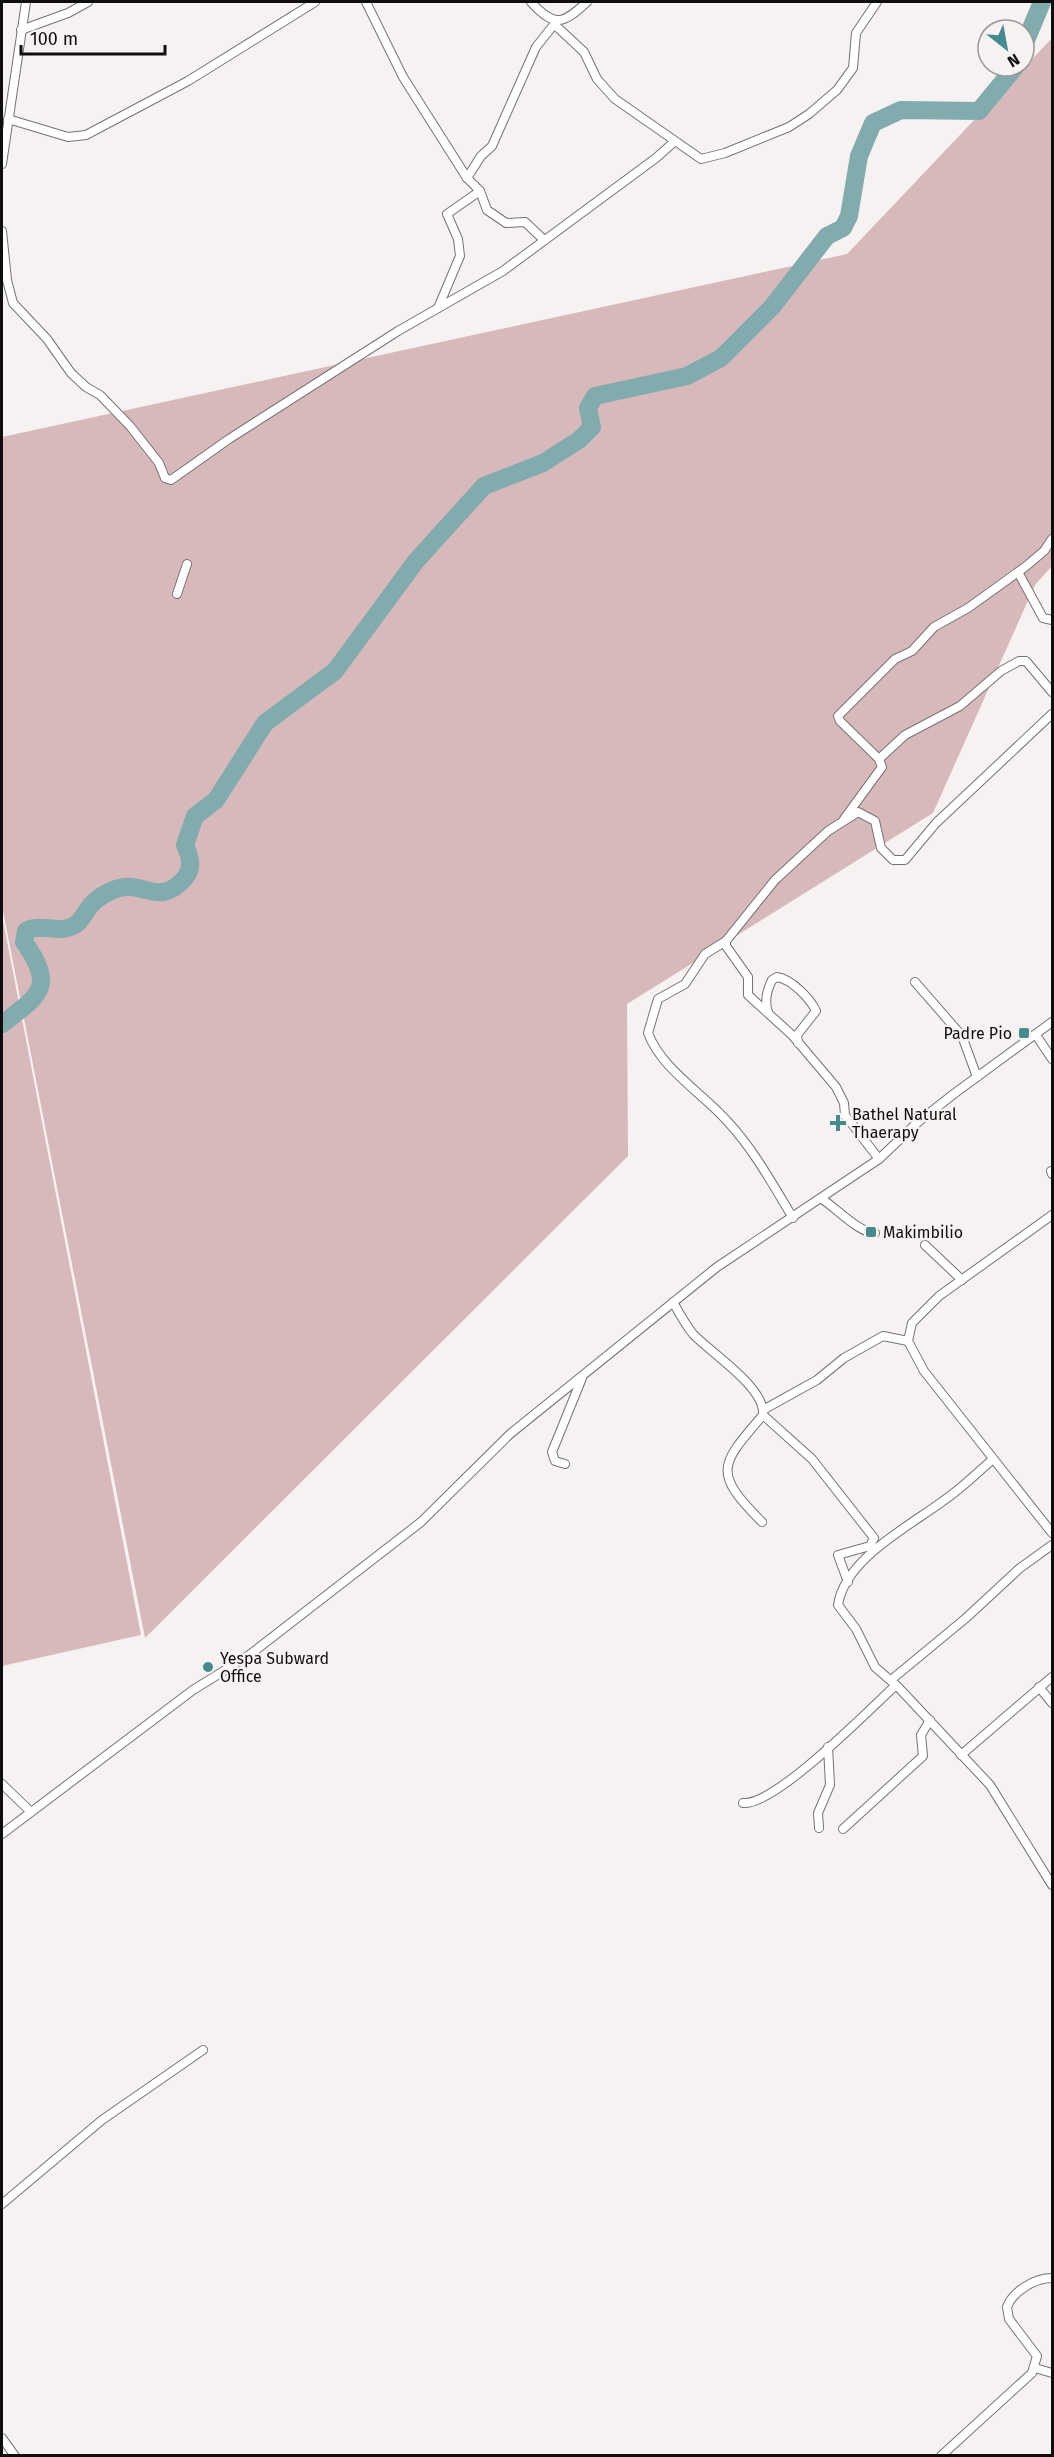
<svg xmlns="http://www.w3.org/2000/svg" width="1054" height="2457" font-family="'Fira Sans',sans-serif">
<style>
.green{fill:#d8b9bb}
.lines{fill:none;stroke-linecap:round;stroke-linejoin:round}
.river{stroke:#81abad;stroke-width:18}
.street-casing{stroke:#777273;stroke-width:10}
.street{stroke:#fff;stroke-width:8}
.poi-dot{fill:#438b8e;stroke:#f7f2f2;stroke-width:2}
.labels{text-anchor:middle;stroke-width:4.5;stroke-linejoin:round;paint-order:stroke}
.poi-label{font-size:16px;fill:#0f0e0e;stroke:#f7f2f2;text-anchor:start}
</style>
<rect width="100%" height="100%" fill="#f7f2f2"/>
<g class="green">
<polygon points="1052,38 1052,566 1035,585 933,813 627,1004 628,1156 145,1638 2,906 2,437 847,254"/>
<polygon points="2,915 141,1635 2,1666"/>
</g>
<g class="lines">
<g class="river">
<polyline points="1024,45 1042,2"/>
<path d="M2,1024C40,995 56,987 24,942L26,931C40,922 57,935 75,925C82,921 86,910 92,904C97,898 109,891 116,889C143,879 158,908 184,879C194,868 190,856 185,845L195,816L216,800L265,723L335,671L416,561L484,486L543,463L579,440L592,427L588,408L595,396L687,376L721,358L772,307L827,236L843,228L849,216L859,156L873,123L901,110L979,111L1016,66"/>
</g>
<g class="street-casing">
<g id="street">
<polyline points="366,2 403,77 467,178 480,191 487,210 506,223 525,222 544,240"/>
<path d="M531,2C555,28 563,24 587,2"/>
<polyline points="555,25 584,52 597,79 615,99 701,159 725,153 789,127 809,114 837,90 853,68 856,33 877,2"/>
<polyline points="21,30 68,13 88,2"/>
<polyline points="8,119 68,137 86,135 188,81 315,2"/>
<polyline points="2,164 26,2"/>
<polyline points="467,178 481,156 492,146 536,47 556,22"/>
<polyline points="2,231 7,280 13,303 47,339 71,373 86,387 100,395 130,426 159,463 165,478 171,480 229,439 398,331 503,271 656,158 674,142"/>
<polyline points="438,308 460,256 458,239 447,214 480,191"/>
<polyline points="1018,572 1043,618 1052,620"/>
<polyline points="177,594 187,564"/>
<polyline points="879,759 905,735 960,706 1001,671 1019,661 1026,661 1052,692"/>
<polyline points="844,819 882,767 879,759 840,721 838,716 895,659 912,651 934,627 968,608 1025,567 1044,551 1052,539"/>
<path d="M726,941L705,954L685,984L658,999L648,1033C662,1070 703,1093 728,1122C754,1150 773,1185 793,1218"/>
<polyline points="915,982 962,1036 977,1077"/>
<path d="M768,1012C764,1001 767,990 772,980L777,977C791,979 810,998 816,1011L797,1035L798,1043"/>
<polyline points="1036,1035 1052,1059"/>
<polyline points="879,1159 845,1115 844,1103 836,1087 792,1035 748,995 748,977 726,946 726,941 775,880 828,831 858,812 875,821 881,848 893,860 905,860 936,823 1052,714"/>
<polyline points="1051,1171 1052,1174"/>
<path d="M822,1199C836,1208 859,1233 875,1233"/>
<polyline points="1052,1215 939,1296 912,1323 908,1341 924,1371 1052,1533"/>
<polyline points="925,1245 962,1280"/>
<path d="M673,1302C679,1313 685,1324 693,1334C711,1353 766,1388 763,1415C720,1465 712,1472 762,1522"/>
<polyline points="763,1410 817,1380 844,1358 883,1336 908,1341"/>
<polyline points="763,1415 812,1459 874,1538 870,1546 838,1555 848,1582"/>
<path d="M993,1459C977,1473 961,1489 943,1501C908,1527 845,1559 838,1605L856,1629L875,1667L899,1688L990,1785L1052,1885"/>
<polyline points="565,1464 555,1461 552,1452 582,1378"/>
<polyline points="891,1680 966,1618 1020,1568 1052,1545"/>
<polyline points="1039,1687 1052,1703"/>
<polyline points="961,1755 1052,1677"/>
<polyline points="2,1784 31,1812"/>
<path d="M743,1803C775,1806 869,1710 896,1685"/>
<polyline points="819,1828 818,1813 830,1785 828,1747"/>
<polyline points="843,1829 923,1756 921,1735 930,1720"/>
<polyline points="2,1834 193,1690 248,1656 421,1522 510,1434 717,1267 879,1159 918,1122 955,1093 1052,1022"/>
<polyline points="2,2204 102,2120 203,2050"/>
<polyline points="1035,2368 1052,2373"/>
<polyline points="2,2438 15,2456"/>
<path d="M941,2456L1032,2373L1037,2356L1009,2319L1007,2307C1013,2291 1035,2278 1052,2278"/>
</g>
</g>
<use href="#street" class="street"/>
</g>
<g class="poi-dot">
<rect x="1018" y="1027" width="12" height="12" rx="3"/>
<path d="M835 1114h6v6h6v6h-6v6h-6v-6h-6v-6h6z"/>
<rect x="865" y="1226" width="12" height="12" rx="3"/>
<circle cx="208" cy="1667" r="6"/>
</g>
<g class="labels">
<g class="poi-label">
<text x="1012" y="1039" text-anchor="end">Padre Pio</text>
<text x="852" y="1120">Bathel Natural<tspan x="852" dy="18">Thaerapy</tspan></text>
<text x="883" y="1238">Makimbilio</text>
<text x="220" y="1664">Yespa Subward<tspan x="220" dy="18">Office</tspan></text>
</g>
</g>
<rect width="1054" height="2457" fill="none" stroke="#0f0e0e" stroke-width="6"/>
<g transform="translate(1006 48) rotate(149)"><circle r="28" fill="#f7f2f2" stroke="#9a9797" stroke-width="1.5"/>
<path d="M0-4.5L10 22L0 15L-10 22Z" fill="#438b8e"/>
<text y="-9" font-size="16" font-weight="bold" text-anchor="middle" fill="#0f0e0e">N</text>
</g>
<path d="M21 45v9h144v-9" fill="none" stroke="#0f0e0e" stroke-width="3"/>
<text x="30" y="45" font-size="18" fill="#0f0e0e" stroke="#f7f2f2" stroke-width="4.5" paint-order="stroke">100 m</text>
</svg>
